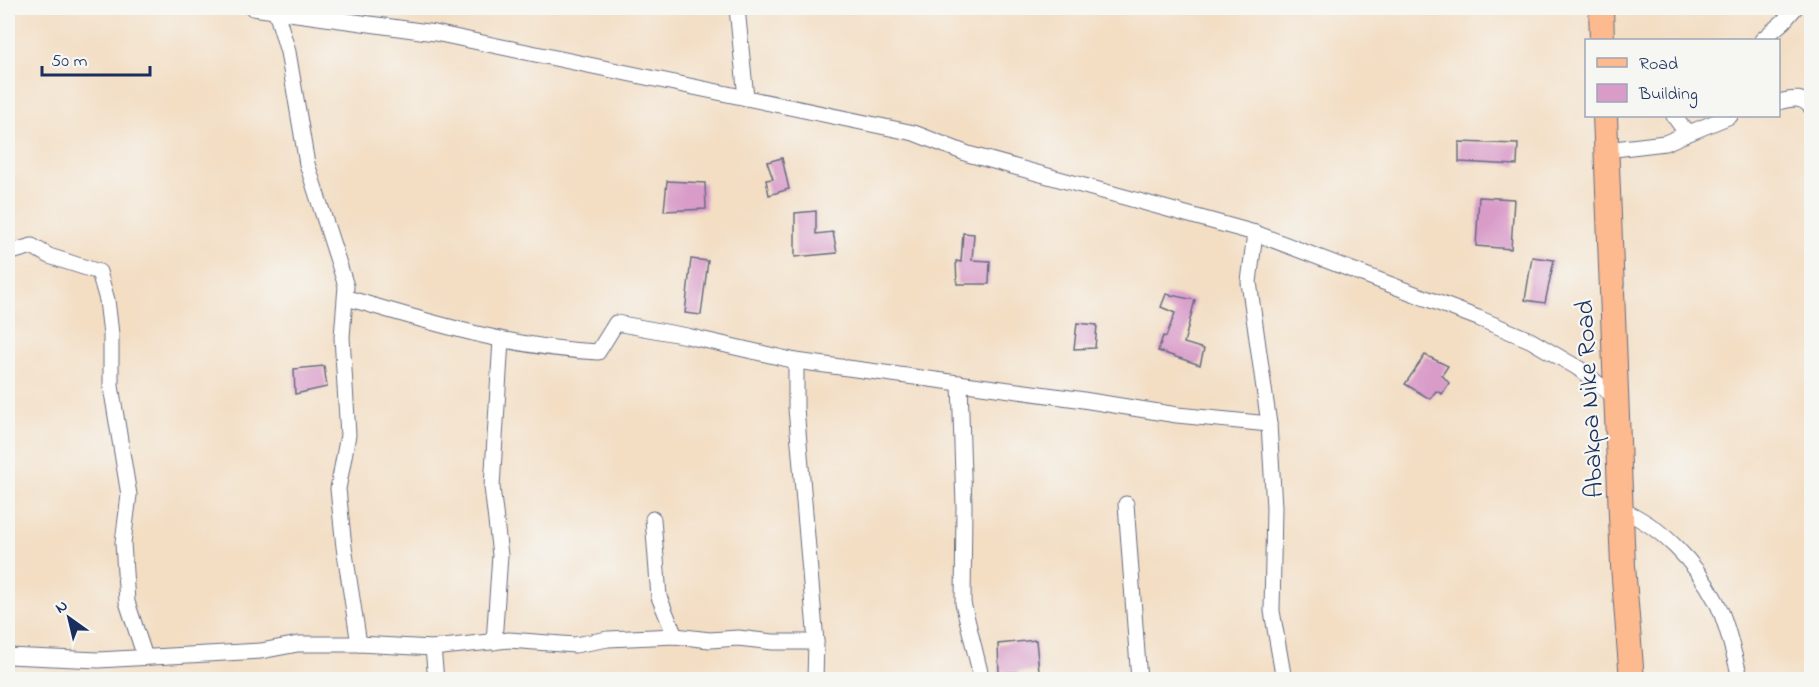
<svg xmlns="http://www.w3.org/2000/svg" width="1819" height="687" font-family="'Indie Flower',sans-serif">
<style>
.building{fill:#d99cc9}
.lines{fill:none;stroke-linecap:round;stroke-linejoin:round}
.street-casing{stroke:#676c82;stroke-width:17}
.primary-casing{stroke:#676c82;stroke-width:26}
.street{stroke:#fff;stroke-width:15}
.primary{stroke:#fcba8e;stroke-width:24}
.labels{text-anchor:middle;stroke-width:4.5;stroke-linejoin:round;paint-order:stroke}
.street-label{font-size:26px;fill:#1b2f5e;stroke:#f6f6f2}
</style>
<rect width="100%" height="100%" fill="#f6f6f2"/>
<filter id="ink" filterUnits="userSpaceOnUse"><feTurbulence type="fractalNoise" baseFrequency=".0167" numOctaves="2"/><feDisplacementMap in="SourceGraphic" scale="12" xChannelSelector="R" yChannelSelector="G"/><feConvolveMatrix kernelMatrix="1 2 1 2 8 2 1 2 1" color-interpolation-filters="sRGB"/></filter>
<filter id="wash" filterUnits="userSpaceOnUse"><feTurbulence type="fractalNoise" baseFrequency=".008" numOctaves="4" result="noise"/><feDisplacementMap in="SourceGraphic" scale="24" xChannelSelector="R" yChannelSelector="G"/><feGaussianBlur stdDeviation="1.35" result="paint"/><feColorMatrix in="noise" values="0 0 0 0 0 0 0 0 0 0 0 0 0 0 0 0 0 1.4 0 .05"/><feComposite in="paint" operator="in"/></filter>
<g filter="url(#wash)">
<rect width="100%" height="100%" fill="#f3dec4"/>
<g id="blocks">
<g class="building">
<polygon points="1459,142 1518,144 1517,165 1459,162"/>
<polygon points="782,158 789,189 769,195 766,180 773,179 767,162"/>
<polygon points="667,181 705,183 706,209 664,211"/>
<polygon points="1479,197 1514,199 1511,249 1476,246"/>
<polygon points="816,211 816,234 833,232 837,253 795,257 795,213"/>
<polygon points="963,233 974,234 972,260 990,261 989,284 957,284 956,261 961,262"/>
<polygon points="1532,257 1554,260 1545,303 1525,300"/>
<polygon points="691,259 708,261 701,315 685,313"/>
<polygon points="1166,294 1195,300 1184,343 1204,349 1200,365 1158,351 1163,336 1166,337 1175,313 1161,307"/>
<polygon points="1077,323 1097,325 1095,348 1074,349"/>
<polygon points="1425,355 1448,366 1442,375 1449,383 1442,394 1436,391 1430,399 1405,384"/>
<polygon points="324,366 327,387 295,394 294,369"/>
<polygon points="1036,640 1039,671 999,673 998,644"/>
</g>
</g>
</g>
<g filter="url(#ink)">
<use href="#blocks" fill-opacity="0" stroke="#676c82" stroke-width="1.5"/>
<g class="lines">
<g class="street-casing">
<g id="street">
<polyline points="253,8 435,33 914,133 968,154 1255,233 1478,318 1530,340 1578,368 1616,398"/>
<polyline points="275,8 288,52 307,164 346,286 342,337 348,435 338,489 344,547 359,644"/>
<polyline points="737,8 746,98"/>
<polyline points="1762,40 1784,21 1795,8"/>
<path d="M1778,102C1792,99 1803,95 1812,109"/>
<polyline points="1674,116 1682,127 1691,132"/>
<polyline points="1606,150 1665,143 1730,116"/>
<polyline points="1255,233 1249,282 1269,424 1274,507 1272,611 1284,680"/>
<polyline points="8,253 32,246 49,256 99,272 107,300 111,334 111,386 129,495 123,543 127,602 145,657"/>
<path d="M347,298C430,322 511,348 598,352L616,323L687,336L796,361L1077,399L1177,415L1269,424"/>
<polyline points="796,361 796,408 816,642 815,680"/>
<polyline points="960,383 964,506 963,603 982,680"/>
<polyline points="1126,504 1139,680"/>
<path d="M1622,510C1661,526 1696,563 1716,601C1728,624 1733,654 1741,680"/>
<polyline points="653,519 659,597 675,636"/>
<polyline points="494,642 500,555 492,487 501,340"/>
<polyline points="433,648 436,680"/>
<polyline points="8,656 98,660 261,651 298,644 359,644 433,648 509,640 575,645 608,639 675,636 710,640 738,638 773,642 816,642"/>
</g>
</g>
<g class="primary-casing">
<g id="primary">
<polyline points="1601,8 1602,40"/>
<polyline points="1605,116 1623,566 1632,680"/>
</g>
</g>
<use href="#street" class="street"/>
<use href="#primary" class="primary"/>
</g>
</g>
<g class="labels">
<g class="street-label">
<text transform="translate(1588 399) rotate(-93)" y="9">Abakpa Nike Road</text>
</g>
</g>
<rect width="1819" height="687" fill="none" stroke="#f6f6f2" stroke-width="30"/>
<rect x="1585" y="39" width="195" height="78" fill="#f6f6f2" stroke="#9ea6b7" stroke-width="1.5"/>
<rect x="1597" y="58" width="30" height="9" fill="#fcba8e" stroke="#9ea6b7" stroke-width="1.5"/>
<text x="1639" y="69" font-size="18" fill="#1b2f5e">Road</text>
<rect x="1597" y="84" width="30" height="18" fill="#d99cc9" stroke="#9ea6b7" stroke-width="1.5"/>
<text x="1639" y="99" font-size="18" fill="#1b2f5e">Building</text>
<g transform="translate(69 618) rotate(326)" stroke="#f6f6f2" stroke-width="4.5" paint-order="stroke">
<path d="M0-4.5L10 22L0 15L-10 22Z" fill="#1b2f5e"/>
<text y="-9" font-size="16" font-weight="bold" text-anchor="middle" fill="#1b2f5e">N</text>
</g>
<path d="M42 66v9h108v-9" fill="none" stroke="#1b2f5e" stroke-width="3"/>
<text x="51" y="66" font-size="18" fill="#1b2f5e" stroke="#f6f6f2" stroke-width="4.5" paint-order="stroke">50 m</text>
</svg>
